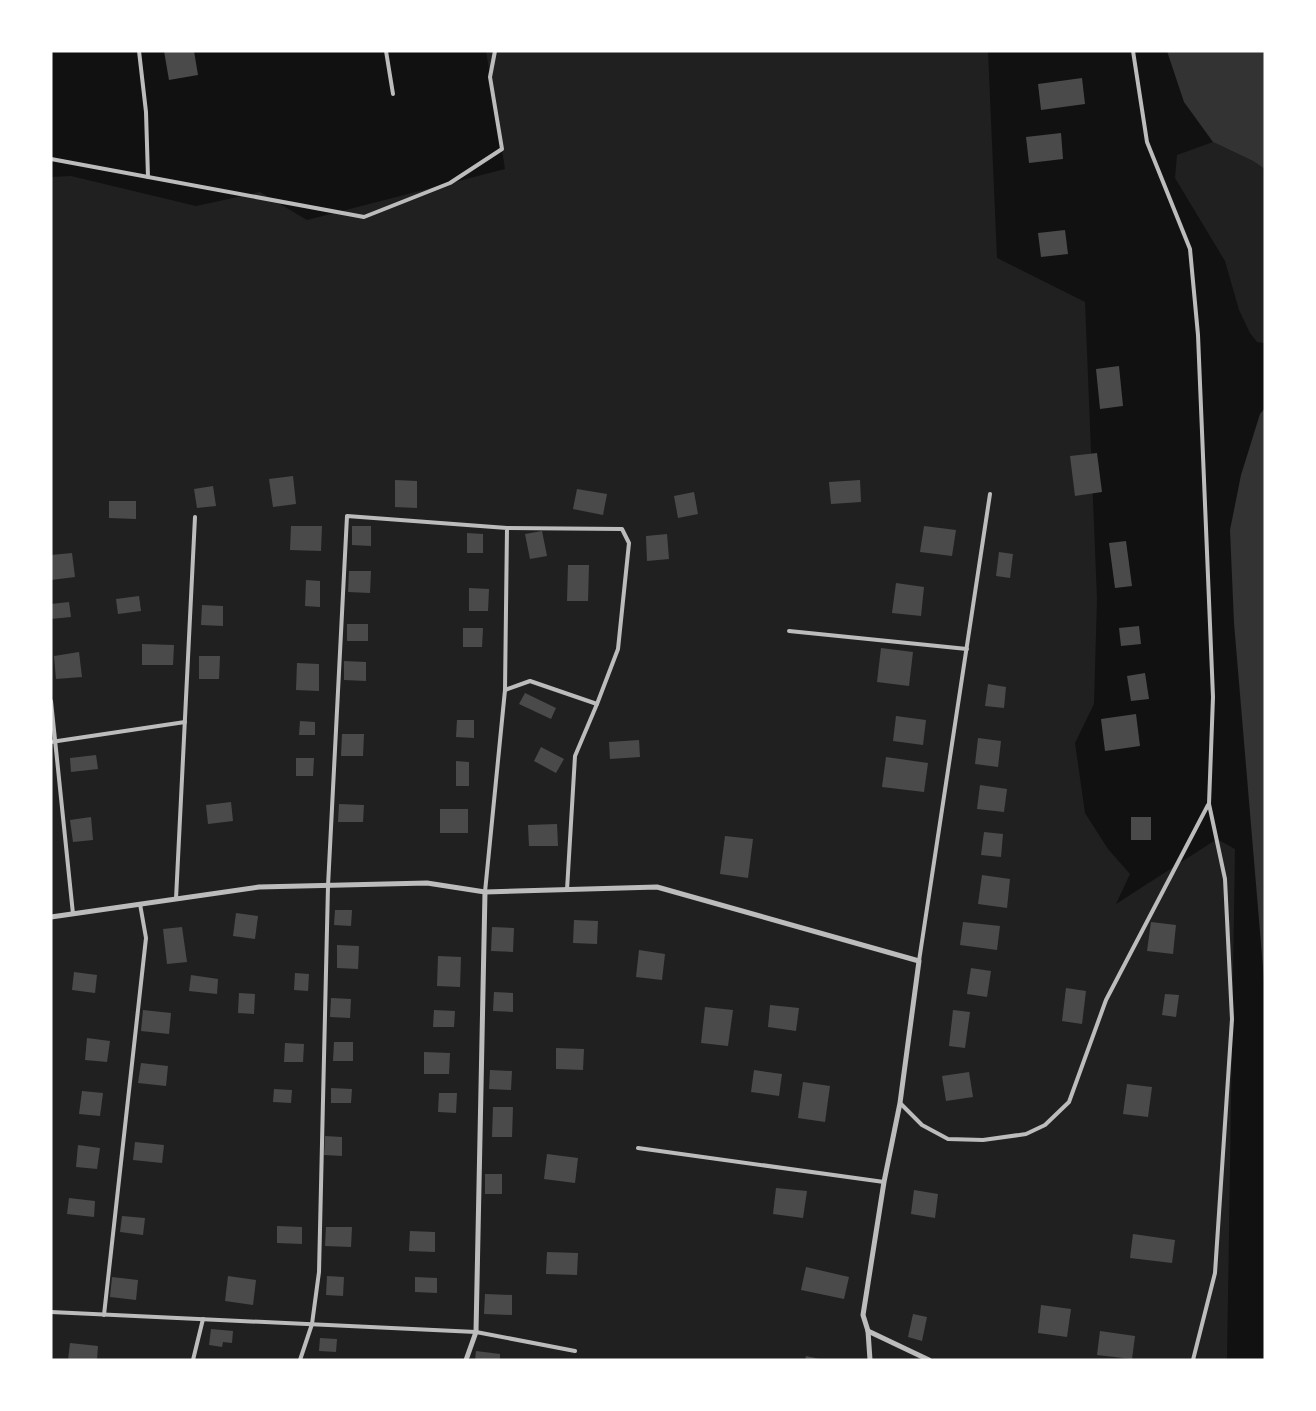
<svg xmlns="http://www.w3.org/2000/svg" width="1316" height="1411" font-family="Rubik,sans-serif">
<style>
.green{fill:#202020}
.water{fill:#333}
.building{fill:#4a4a4a}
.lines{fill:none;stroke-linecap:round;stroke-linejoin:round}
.service{stroke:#bcbcbc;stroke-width:4}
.minor{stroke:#bcbcbc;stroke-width:5}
</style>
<rect width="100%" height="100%" fill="#111"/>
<g class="green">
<polygon points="486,51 988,51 997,258 1085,302 1097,599 1094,704 1075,743 1085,813 1108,849 1130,874 1116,904 1217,839 1235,849 1227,1360 51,1360 51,177 71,176 196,206 260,192 307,220 505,169"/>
<polygon points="1213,142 1253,161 1265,169 1265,343 1257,342 1250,333 1239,310 1225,261 1175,178 1177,155"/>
</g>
<g class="water">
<polygon points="1167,51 1265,51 1265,169 1253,161 1213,142 1184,102"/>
<polygon points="1265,408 1265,991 1234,623 1230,530 1241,475 1260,414"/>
</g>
<g class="building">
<polygon points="164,51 194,51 198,75 169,80"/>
<polygon points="1082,78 1085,104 1041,110 1038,84"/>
<polygon points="1061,133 1063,159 1029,163 1026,137"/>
<polygon points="1065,230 1068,254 1041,257 1038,233"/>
<polygon points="1119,366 1123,406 1100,409 1096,369"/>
<polygon points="1097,453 1102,492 1075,496 1070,456"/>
<polygon points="293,476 296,504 273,507 269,479"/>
<polygon points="395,480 417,481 417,508 395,507"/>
<polygon points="860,480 861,502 831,504 829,482"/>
<polygon points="213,486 216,506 197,508 194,489"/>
<polygon points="577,489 607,494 603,515 573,509"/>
<polygon points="694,492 698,514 678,518 674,496"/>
<polygon points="109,501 136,501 136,519 109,518"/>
<polygon points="291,526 322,526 321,551 290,550"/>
<polygon points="352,526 371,526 371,546 352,545"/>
<polygon points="924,526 956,530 952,556 920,552"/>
<polygon points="542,531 547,556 530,559 525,534"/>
<polygon points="467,533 483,534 483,553 467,553"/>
<polygon points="667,534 669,559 647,561 646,536"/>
<polygon points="1126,541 1132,586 1115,588 1109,543"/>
<polygon points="999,552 1013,554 1010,578 996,576"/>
<polygon points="72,553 75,577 51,580 51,555"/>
<polygon points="568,565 589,565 588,601 567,601"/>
<polygon points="349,571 371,571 370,593 348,592"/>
<polygon points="306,580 320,581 320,607 305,606"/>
<polygon points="896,583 924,587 921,616 892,613"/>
<polygon points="469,588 489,589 488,611 469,611"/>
<polygon points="139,596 141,611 118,614 116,599"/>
<polygon points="69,602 71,617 51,619 51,604"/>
<polygon points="202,605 223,606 223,626 201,625"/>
<rect x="347" y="624" width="21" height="17"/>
<polygon points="1139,626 1141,644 1121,646 1119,628"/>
<polygon points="463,628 483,628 482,647 463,647"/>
<polygon points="142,644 174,645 173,665 142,665"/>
<polygon points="881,648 913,652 909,686 877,682"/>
<polygon points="79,652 82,677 56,679 54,656"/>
<polygon points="199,656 220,656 219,679 199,679"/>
<polygon points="344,661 366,662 366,681 344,680"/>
<polygon points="297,663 319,664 319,691 296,690"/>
<polygon points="1145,673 1149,699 1131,701 1127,676"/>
<polygon points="988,684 1006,687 1004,708 985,706"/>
<polygon points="525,693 556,708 551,719 519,704"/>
<polygon points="1136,714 1140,746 1105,751 1101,719"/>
<polygon points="896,716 926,720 923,745 893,741"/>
<polygon points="457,720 474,720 474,738 456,737"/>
<polygon points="300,721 315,722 315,735 299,735"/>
<polygon points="342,734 364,734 363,756 341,756"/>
<polygon points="978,738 1001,741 998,767 975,764"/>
<polygon points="639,740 640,757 610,759 609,742"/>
<polygon points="541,747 564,759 556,773 534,761"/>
<polygon points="96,755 98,769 71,772 70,758"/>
<polygon points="886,757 928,763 924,792 882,787"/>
<polygon points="296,758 314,758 313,776 296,776"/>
<polygon points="456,761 469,762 469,786 456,786"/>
<polygon points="980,785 1007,789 1004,812 977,809"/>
<polygon points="231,802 233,821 208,824 206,805"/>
<polygon points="339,804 364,805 363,822 338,822"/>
<rect x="440" y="809" width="28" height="24"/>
<polygon points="91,817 93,840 73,842 70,820"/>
<rect x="1131" y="817" width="20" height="23"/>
<polygon points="557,824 558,846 529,846 528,825"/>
<polygon points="984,832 1003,834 1001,857 981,855"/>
<polygon points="725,836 753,839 748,878 720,874"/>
<polygon points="982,875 1010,879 1007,908 978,904"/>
<polygon points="335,910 352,910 351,926 334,925"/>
<polygon points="236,913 258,916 255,939 233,936"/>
<polygon points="574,920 598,921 597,944 573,943"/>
<polygon points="963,922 1000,926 997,950 960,945"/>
<polygon points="1151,922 1176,925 1173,954 1147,951"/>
<polygon points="182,927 187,962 167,964 163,929"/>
<polygon points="492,927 514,928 513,952 491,951"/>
<polygon points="337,945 359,946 358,969 337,968"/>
<polygon points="639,950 665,954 662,980 636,977"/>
<polygon points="438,956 461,957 460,987 437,986"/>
<polygon points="971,968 991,971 987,997 967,994"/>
<polygon points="74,972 97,975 95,993 72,990"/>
<polygon points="295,973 309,974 308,991 294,990"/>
<polygon points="191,975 218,979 217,994 189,991"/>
<polygon points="1066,988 1086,991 1082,1024 1062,1021"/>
<polygon points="494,992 513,993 513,1012 493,1011"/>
<polygon points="239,993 255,994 254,1014 238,1013"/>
<polygon points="1165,994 1179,995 1176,1017 1162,1015"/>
<polygon points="331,998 351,999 350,1018 330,1017"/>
<polygon points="770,1005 799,1008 796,1031 768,1027"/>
<polygon points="705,1007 733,1010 728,1046 701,1043"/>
<polygon points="143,1010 171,1013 169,1034 141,1031"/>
<polygon points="434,1010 455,1011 454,1027 433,1027"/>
<polygon points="953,1010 970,1012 965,1048 949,1046"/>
<polygon points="87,1038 110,1041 107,1062 85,1060"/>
<polygon points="334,1042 353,1042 353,1061 333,1061"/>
<polygon points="285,1043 304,1044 303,1062 284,1062"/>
<polygon points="556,1048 584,1049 583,1070 556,1069"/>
<polygon points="424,1052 450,1053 449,1074 424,1074"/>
<polygon points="141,1063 168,1066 166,1086 138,1083"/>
<polygon points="490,1070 512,1071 511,1090 489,1089"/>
<polygon points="754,1070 782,1074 779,1096 751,1092"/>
<polygon points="969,1072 973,1097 946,1101 942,1076"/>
<polygon points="803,1082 830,1086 825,1122 798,1118"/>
<polygon points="1127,1084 1152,1087 1148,1117 1123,1114"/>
<polygon points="331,1088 352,1089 351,1103 331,1103"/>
<polygon points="274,1089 292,1090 291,1103 273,1102"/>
<polygon points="82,1091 103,1093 100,1116 79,1114"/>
<polygon points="439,1093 457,1093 456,1113 438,1112"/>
<polygon points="493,1107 513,1107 512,1137 492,1137"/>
<polygon points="325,1136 342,1137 342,1156 324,1155"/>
<polygon points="135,1142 164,1145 162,1163 133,1160"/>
<polygon points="78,1145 100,1148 97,1169 76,1167"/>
<polygon points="547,1154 578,1158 575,1183 544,1179"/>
<rect x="485" y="1174" width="17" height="20"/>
<polygon points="776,1188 807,1191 803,1218 773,1214"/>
<polygon points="914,1190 938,1194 935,1218 911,1214"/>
<polygon points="69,1198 95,1201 94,1217 67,1214"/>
<polygon points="122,1216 145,1218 143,1235 120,1232"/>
<polygon points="277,1226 302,1227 302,1244 277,1243"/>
<polygon points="326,1227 352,1227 351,1247 325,1246"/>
<polygon points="410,1231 435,1232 435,1252 409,1251"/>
<polygon points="1133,1234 1175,1240 1172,1263 1130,1258"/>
<polygon points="547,1252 578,1253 577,1275 546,1274"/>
<polygon points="806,1267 849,1277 844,1299 801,1290"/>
<polygon points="228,1276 256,1280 253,1305 225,1301"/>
<polygon points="327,1276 344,1277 343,1296 326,1295"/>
<polygon points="112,1277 138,1280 136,1300 110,1297"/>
<polygon points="415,1277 437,1278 437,1293 415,1292"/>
<polygon points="485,1294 512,1295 512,1315 484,1314"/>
<polygon points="1041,1305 1071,1309 1067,1337 1038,1333"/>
<polygon points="913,1314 927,1317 922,1341 908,1337"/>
<polygon points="211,1329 233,1331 232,1343 223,1342 222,1347 209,1345"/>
<polygon points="1100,1331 1135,1336 1132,1359 1097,1355"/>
<polygon points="320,1338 337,1339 336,1352 319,1351"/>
<polygon points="70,1343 98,1346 97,1360 68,1360"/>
<polygon points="476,1351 500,1354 500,1360 475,1360"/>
<polygon points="806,1356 820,1359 820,1360 805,1360"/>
</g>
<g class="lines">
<g class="service">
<polyline points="139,51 146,112 148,177"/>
<polyline points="386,51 393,94"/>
<polyline points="1133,51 1147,142 1190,249 1198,335 1213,697 1209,804 1225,879 1232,1019 1215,1273 1193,1360"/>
<polyline points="51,159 364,217 450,183 502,149 490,77 495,51"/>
<polyline points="789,631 967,649"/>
<polyline points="505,690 530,681 597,704 618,649 629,543 622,529 507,528"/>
<polyline points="51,701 73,914"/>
<polyline points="51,742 185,722"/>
<polyline points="567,890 575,756 597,704"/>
<polyline points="176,899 195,517"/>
<polyline points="919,961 990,494"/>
<polyline points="900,1103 922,1125 948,1139 983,1140 1026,1134 1045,1125 1069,1102 1106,1000 1208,805"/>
<polyline points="638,1148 884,1182"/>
<polyline points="51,1312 476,1332 575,1351"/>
<polyline points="104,1315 146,938 140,904"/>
<polyline points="193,1360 203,1319"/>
<polyline points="300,1360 312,1324 319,1272 328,886 347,516 507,528 505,690 485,892"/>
</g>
<g class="minor">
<polyline points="485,892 657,887 919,961 900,1103 884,1182 863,1315 868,1331 929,1360"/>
<polyline points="51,917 259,887 427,883 485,892 476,1332 466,1360"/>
<polyline points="868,1331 870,1360"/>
</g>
</g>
<rect width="1316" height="1411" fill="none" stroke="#ffffff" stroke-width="105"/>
</svg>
